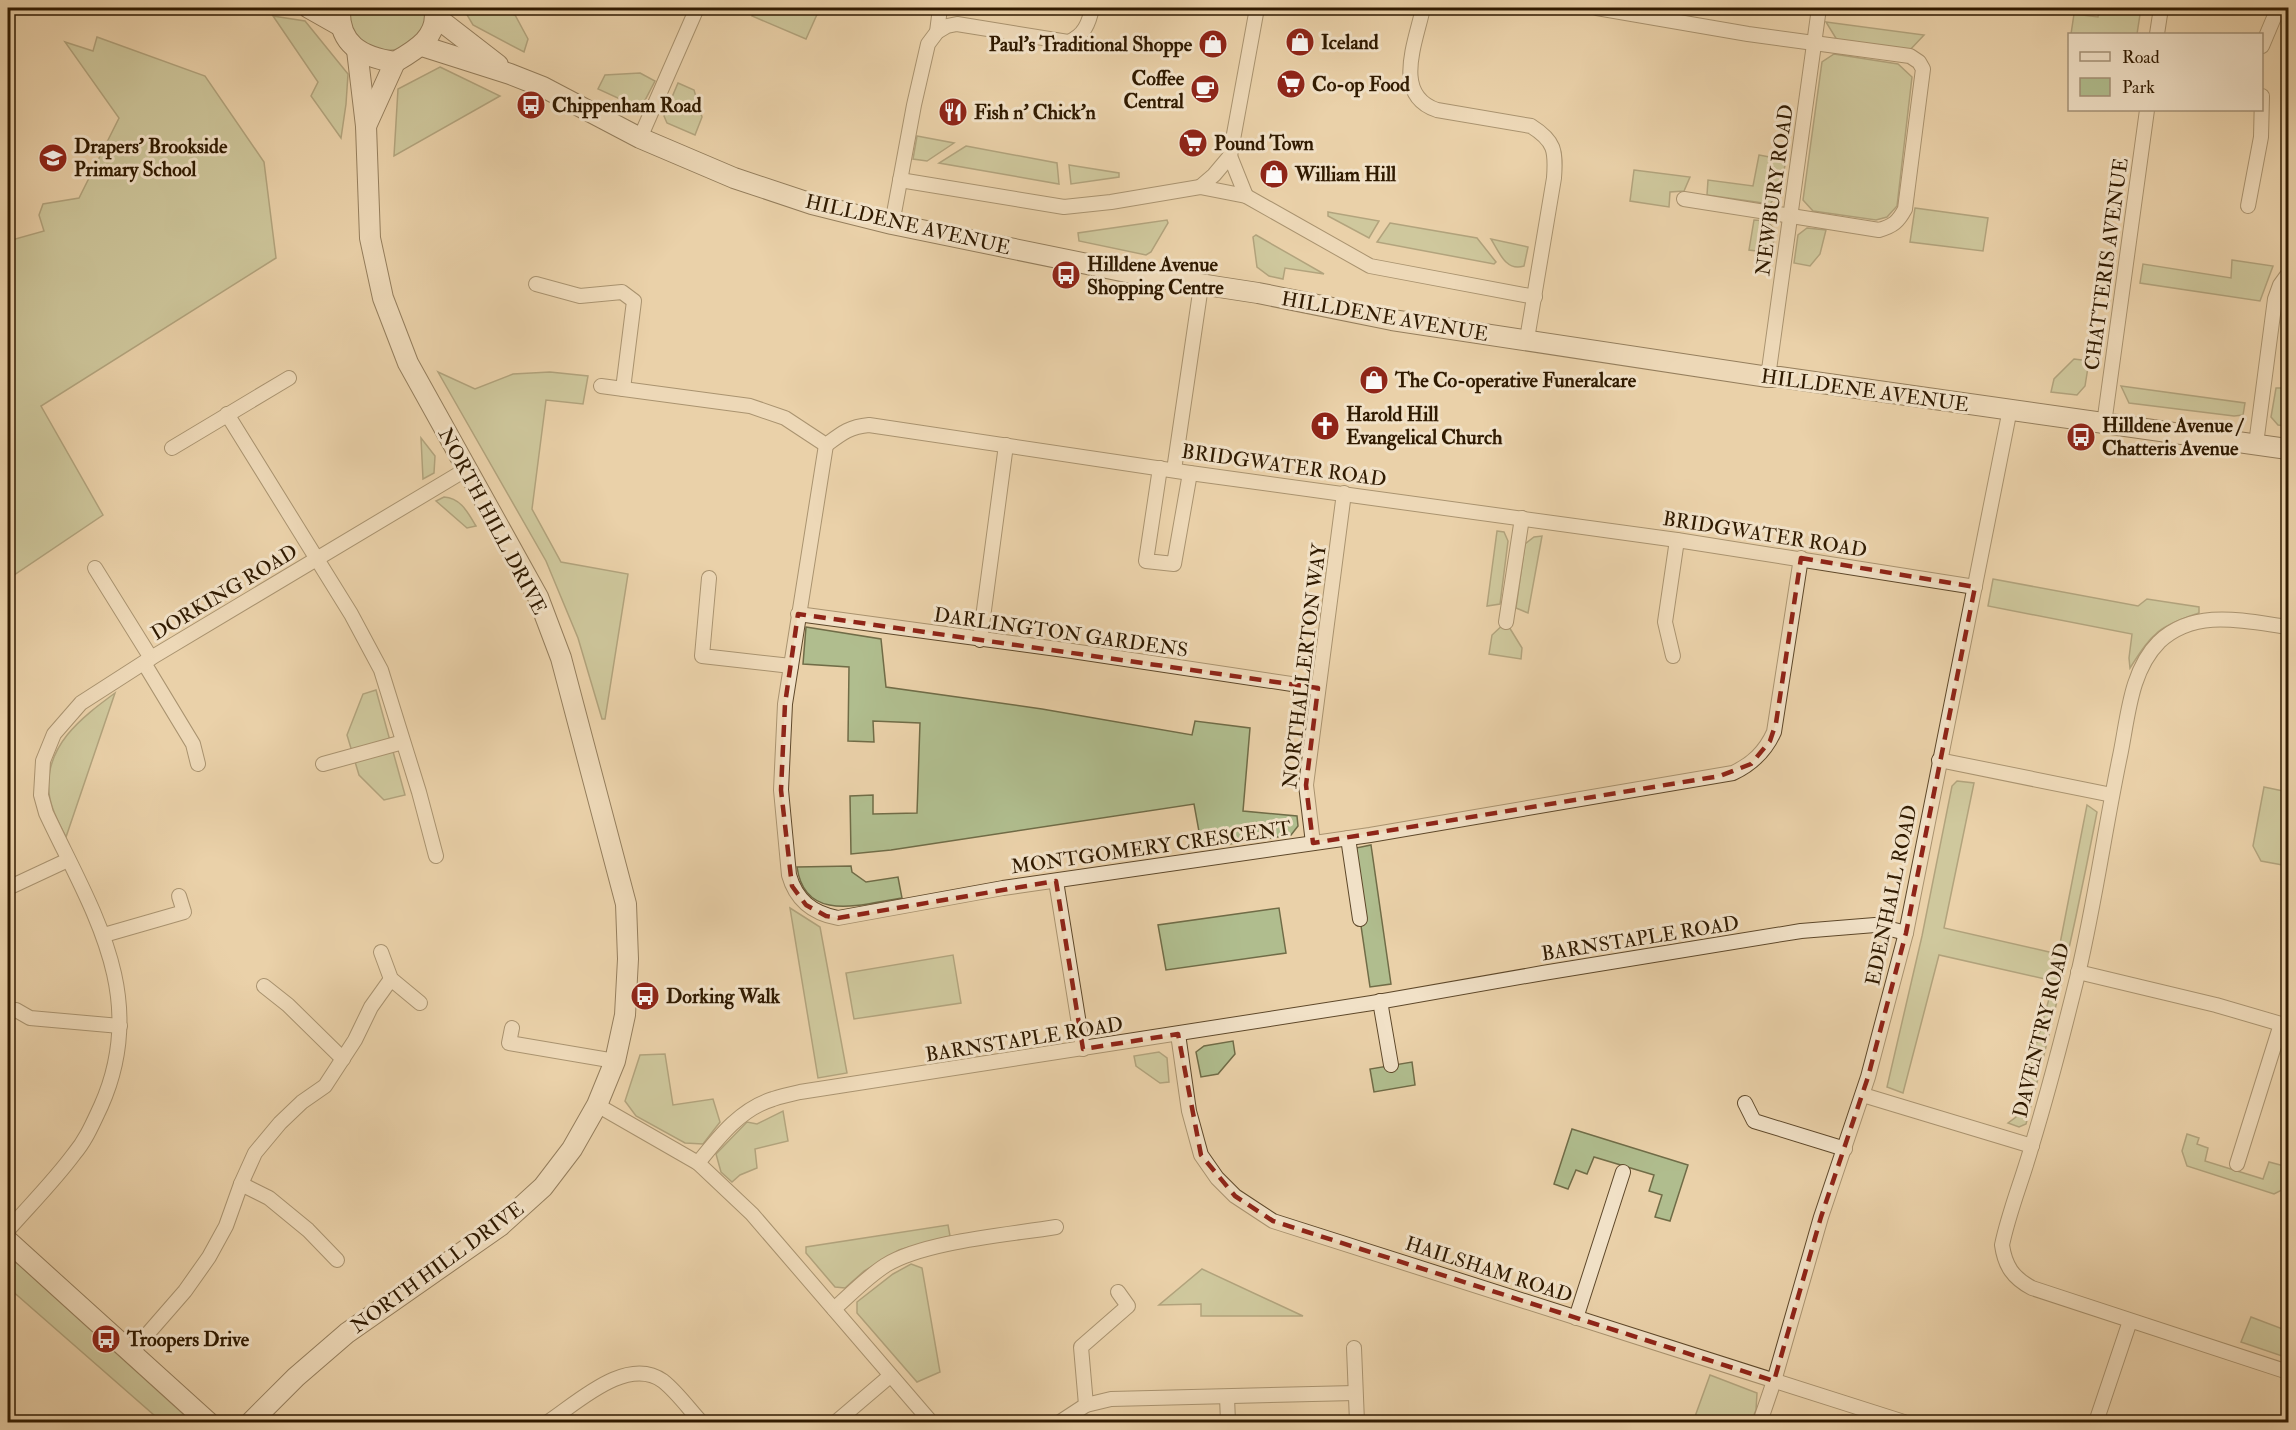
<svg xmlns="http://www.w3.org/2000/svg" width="2296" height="1430" font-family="'IM FELL Double Pica',serif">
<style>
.green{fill:#b0bd8e;stroke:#706c47;stroke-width:1.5}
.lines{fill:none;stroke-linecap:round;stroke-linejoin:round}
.street-casing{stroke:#5e482a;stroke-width:16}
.secondary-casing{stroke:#301a00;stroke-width:22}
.street{stroke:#f1e1c7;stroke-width:14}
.secondary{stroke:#f1e1c7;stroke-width:20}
.marked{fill:none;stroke:#8f2418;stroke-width:4.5;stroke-dasharray:12 8;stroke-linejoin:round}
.labels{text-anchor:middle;stroke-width:6;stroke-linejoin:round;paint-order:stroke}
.poi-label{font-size:20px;font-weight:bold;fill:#301a00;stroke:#f1e1c7;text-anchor:start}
.street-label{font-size:20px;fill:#301a00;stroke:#f1e1c7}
</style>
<rect width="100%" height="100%" fill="#ead1a9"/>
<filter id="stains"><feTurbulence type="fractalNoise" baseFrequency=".00333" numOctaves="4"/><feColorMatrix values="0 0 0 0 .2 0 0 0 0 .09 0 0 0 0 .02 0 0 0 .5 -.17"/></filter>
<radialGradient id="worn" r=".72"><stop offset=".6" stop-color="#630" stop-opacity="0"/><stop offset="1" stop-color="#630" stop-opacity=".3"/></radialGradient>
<g class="green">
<path d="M348,8H425C431,63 346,66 348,8Z"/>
<polygon points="463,8 491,8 515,15 528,39 524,52 473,25"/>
<polygon points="757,8 776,10 777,8 813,8 819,10 806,39 752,16"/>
<polygon points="2100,8 2141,8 2137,34 2071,34 2074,14 2098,17"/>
<polygon points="273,16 305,21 348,74 346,104 341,138 311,96 318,82"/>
<polygon points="1826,22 1924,35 1909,51 1837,40"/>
<polygon points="97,37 205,76 264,162 276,258 41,406 103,515 8,579 8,241 44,231 39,215 43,204 79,198 119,118 65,42 93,51"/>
<polygon points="1834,54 1898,64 1912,77 1897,206 1887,217 1876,220 1813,211 1803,200 1822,62"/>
<polygon points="440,67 500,96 394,156 398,89"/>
<polygon points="640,73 655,81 643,104 633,105 598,89 605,75"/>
<polygon points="678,83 694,90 702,117 695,135 667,123 664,116"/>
<polygon points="917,136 954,143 927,161 913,159"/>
<polygon points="966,146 1057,163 1059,184 939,163"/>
<polygon points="1759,155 1786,160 1780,190 1770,204 1707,195 1708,180 1753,186"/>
<polygon points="1069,165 1119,173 1119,177 1071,184"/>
<polygon points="1634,170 1690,177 1684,191 1670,192 1669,207 1630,201"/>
<polygon points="1915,208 1988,218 1983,251 1910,242"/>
<polygon points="1328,212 1379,221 1369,238 1328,216"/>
<polygon points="1167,220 1168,223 1151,252 1146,255 1079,241 1078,233"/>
<polygon points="1754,220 1767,221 1776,231 1771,253 1749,250"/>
<polygon points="1390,223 1477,238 1496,262 1494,264 1377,242"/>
<polygon points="1807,228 1826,230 1820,254 1810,266 1794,263 1798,235"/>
<polygon points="1256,235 1324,274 1285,268 1283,279 1269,276 1257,267 1253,237"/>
<path d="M1491,239L1528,247L1524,266C1506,272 1499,252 1491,239Z"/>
<polygon points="2232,260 2273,266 2260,301 2140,283 2143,264 2231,278"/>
<polygon points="2074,359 2089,361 2085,386 2077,395 2051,392 2054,379"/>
<polygon points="438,372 475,389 513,374 550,372 588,376 583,404 546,400 532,509 561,562 628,574 605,719 602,719 578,638 546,561"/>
<polygon points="2121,386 2245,403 2243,415 2234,416 2129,403"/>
<polygon points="2276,388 2288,388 2288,426 2278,425 2271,417"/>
<polygon points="421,438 435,456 434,473 423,479"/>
<path d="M444,497C461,498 468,513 476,526L467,528L436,501Z"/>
<polygon points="1497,531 1504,532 1508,541 1500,604 1487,606"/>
<polygon points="1542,536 1528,613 1516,608 1525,544 1534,537"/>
<path d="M1993,579L2138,606L2147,599L2199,607V613C2159,626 2153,632 2130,668L2129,658L2132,634L1988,606Z"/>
<polygon points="1506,622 1522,648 1521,659 1489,654 1492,635"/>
<polygon points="806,627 881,639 886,687 1042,709 1192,735 1195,721 1250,728 1243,811 1297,816 1298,826 1291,835 1202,848 1194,804 891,850 851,854 850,796 873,795 873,814 917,813 920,723 873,721 874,742 848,741 849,667 803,664"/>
<polygon points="376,690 405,795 384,800 359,775 347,735 363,694"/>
<path d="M115,693L66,837C59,823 51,809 49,793C44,746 81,718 115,693Z"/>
<path d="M1957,781L1974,783L1944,928L2058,954L2087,805L2097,812C2077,917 2054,1021 2026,1124L2019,1127L2008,1123L2016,1117L2054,981L1939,955L1903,1093L1887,1087L1922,936L1952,786Z"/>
<polygon points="2264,787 2288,792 2288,866 2261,861 2253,846"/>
<polygon points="1371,845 1391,984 1370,987 1360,919 1356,848"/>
<path d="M851,866L852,872L866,882L898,877L902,898C862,904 805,924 797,867Z"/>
<polygon points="790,908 820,927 847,1073 818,1078"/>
<polygon points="1279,908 1286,953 1166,970 1158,925"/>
<polygon points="953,955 961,1003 854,1019 846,973"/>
<polygon points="1233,1041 1235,1054 1218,1074 1201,1077 1196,1052 1204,1046"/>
<polygon points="1159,1052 1167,1058 1169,1082 1160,1083 1136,1066 1134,1056"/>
<polygon points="665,1054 673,1105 713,1099 720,1122 703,1144 685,1143 636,1116 625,1101 640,1055"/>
<polygon points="1412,1062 1415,1085 1374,1092 1370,1069"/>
<polygon points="783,1111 788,1141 755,1149 757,1168 740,1175 732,1182 721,1172 716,1154 747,1122 757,1124"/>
<polygon points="1572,1129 1688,1165 1670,1221 1655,1217 1662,1195 1649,1191 1654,1175 1594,1157 1587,1174 1576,1170 1568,1189 1554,1184"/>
<polygon points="2187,1134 2199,1138 2197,1144 2208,1148 2205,1161 2263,1179 2269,1162 2288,1167 2288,1187 2274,1194 2187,1166 2182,1151"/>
<polygon points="948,1225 950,1236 899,1250 864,1271 845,1288 835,1287 806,1253 806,1247"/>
<polygon points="8,1255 192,1422 162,1422 10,1289 8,1287"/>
<polygon points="911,1264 922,1268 940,1372 917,1382 857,1313 857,1302 893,1274"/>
<polygon points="1202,1269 1303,1316 1201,1316 1201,1304 1159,1305"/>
<polygon points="2251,1317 2288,1331 2288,1358 2241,1342"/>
<polygon points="1710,1375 1757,1393 1756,1410 1751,1422 1693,1422"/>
</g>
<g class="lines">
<g class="street-casing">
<g id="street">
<path d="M1423,8C1416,42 1392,95 1437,110L1531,126C1555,141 1556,151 1554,178L1527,339"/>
<path d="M1597,8L1748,34L1910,56L1919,62L1923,69L1905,209C1898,222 1893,226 1879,230L1684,199"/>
<polyline points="937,32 940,8"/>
<polyline points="2157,34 2161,8"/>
<polyline points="2262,46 2278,8"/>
<polyline points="640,138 697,8"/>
<polyline points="1230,156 1246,196"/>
<polyline points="900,180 1064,207 1111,202 1200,187 1246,196 1370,266 1535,297"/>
<polyline points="1200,187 1214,175 1230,156 1257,8"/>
<polyline points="2248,206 2261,137 2262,96"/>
<path d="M892,224L914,105L928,44L937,32L947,26L957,24L1068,42C1084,36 1089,23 1092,8"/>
<polyline points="536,284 580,296 622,292 634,301 623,389"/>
<polyline points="1768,377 1819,8"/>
<path d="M601,386L750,406L785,418L826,445C842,433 849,427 869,425L1190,473L1677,540L1975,587"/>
<polyline points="227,414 351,614 381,670 419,792 436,856"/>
<polyline points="2104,424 2147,110"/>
<polyline points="2256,444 2275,299 2280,285 2288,274"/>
<path d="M826,445L785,704L781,790L789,875C796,900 812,913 838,918L1003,888L1370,835L1733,773C1752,764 1765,752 1774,732L1801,558"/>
<polyline points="172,448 289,378"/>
<polyline points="1160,468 1146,561 1174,564 1190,473"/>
<polyline points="1174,470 1201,286"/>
<polyline points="95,568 151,658"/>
<polyline points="709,578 702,656 791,666"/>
<polyline points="798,614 1072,651 1318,688"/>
<polyline points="1506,622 1522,518"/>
<path d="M2288,627C2244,621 2195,608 2159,642C2130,671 2128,718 2120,756C2105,828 2095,902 2078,974C2064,1031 2049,1089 2032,1145C2023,1178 2009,1211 2002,1245C2005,1266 2013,1278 2032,1288L2288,1372"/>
<polyline points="980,640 1006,445"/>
<polyline points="1673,656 1665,622 1677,540"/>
<polyline points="144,663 193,744 198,764"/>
<polyline points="1939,760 2112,795"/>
<polyline points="323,764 403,742"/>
<polyline points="1348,838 1360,919"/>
<polyline points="1313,843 1306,785 1344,493"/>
<polyline points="1056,881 1083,1049"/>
<polyline points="8,888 68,860"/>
<polyline points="104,935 184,912 179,896"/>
<polyline points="381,952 391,979 420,1003"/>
<polyline points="2078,972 2216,1005 2288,1026"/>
<polyline points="264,986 288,1005 343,1059"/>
<polyline points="1380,1001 1391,1065"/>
<polyline points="16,1010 30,1018 120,1026"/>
<polyline points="512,1028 509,1043 615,1061"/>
<polyline points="1178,1034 1189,1111 1201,1155 1217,1178 1235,1196 1273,1221 1904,1422"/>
<polyline points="1863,1095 2032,1146"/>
<polyline points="1745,1103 1754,1121 1845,1149"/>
<polyline points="597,1105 698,1163 752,1214 931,1422"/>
<path d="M698,1163C718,1138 740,1109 773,1099C782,1096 791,1094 800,1092L1372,1003L1543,973L1801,931L1875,925L1906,933"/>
<polyline points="2237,1164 2281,1024"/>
<polyline points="241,1184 269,1198 308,1230 337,1260"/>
<path d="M8,1230C30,1205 54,1181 74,1154C86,1140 93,1123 101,1106C150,996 92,911 46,813L41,795L43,761L54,734L81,703L151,658L467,469"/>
<path d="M834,1309C851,1294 867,1277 886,1265C926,1241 1008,1235 1056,1227"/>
<polyline points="1576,1318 1623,1172"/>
<polyline points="1354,1348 1357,1422"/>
<polyline points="131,1353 185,1291 209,1257 226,1226 241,1184 255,1153 280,1123 302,1102 325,1086 355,1040 371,1007 391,979"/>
<polyline points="1227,1397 1228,1422"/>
<polyline points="1086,1405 1081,1347 1128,1306 1118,1292"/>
<path d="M548,1422C577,1403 627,1355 663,1381C677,1392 689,1409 701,1422"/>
<polyline points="836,1422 890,1376"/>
<polyline points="1060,1422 1086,1405 1111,1399 1355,1393"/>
<polyline points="1760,1422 1774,1381 1821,1217 1868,1077 1906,933 2010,409"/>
<polyline points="2096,1422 2130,1321"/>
</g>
</g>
<g class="secondary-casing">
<g id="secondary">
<polyline points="309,8 339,25"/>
<path d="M340,8C338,44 361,57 395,62C416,50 440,36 434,8"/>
<polyline points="436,17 498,65"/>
<polyline points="422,46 510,74 543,87 640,138 734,178 812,204 892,224 1141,275 1258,293 1392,320 1768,377 1779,377 2288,449"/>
<polyline points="366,126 395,62"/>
<polyline points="8,1241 208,1422"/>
<polyline points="251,1422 296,1377 347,1333 500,1226 543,1187 572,1149 597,1105 615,1061 625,1015 628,959 626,904 561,658 538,597 408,363 383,298 370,238 366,126 357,50"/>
</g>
</g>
<use href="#street" class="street"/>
<use href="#secondary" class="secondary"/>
</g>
<path d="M0 0H2296V1430H0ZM1801,558L1975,587L1906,933L1868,1077L1821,1217L1774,1381L1273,1221L1235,1196L1201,1155L1178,1034L1083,1049L1056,881L838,918L826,916L806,905L792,886L781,790L785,704L798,614L1318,688L1306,785L1313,843L1720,776L1751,764L1770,741L1776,723Z" fill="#ead1a9" fill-opacity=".55" fill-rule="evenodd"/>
<path class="marked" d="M1801,558L1975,587L1906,933L1868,1077L1821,1217L1774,1381L1273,1221L1235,1196L1201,1155L1178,1034L1083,1049L1056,881L838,918L826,916L806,905L792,886L781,790L785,704L798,614L1318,688L1306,785L1313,843L1720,776L1751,764L1770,741L1776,723Z"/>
<defs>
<g id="shop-disc" transform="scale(1.5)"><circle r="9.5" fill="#8f2418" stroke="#f1e1c7"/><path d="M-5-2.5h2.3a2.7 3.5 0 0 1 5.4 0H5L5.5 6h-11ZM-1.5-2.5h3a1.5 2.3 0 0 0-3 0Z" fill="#fff"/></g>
<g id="supermarket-disc" transform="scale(1.5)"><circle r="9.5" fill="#8f2418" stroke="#f1e1c7"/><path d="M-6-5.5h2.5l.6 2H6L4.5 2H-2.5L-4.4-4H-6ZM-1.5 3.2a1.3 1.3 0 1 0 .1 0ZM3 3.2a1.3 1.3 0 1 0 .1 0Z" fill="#fff"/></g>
<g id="cafe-disc" transform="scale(1.5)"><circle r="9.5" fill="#8f2418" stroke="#f1e1c7"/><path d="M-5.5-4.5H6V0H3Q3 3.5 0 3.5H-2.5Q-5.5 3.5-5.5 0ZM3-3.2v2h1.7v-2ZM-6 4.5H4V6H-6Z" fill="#fff"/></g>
<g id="bus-disc" transform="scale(1.5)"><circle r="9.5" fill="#8f2418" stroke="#f1e1c7"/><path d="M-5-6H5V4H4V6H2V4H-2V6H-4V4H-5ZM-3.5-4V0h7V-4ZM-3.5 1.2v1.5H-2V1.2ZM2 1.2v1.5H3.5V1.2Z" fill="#fff"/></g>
<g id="restaurant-disc" transform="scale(1.5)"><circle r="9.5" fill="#8f2418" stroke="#f1e1c7"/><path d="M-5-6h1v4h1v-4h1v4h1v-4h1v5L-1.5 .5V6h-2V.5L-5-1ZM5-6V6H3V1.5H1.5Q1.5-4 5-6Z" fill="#fff"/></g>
<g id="school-disc" transform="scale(1.5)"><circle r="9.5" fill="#8f2418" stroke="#f1e1c7"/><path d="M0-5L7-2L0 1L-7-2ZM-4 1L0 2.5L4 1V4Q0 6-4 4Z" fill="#fff"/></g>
<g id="church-disc" transform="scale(1.5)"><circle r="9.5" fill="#8f2418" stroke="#f1e1c7"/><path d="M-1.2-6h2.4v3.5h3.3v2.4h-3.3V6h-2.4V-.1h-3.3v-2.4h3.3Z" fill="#fff"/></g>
</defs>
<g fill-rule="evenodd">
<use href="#shop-disc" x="1300" y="42"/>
<use href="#shop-disc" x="1213" y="44"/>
<use href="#supermarket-disc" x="1291" y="84"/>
<use href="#cafe-disc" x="1205" y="89"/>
<use href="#bus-disc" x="531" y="105"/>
<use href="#restaurant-disc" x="953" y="112"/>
<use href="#supermarket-disc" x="1193" y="143"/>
<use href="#school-disc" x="53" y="158"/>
<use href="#shop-disc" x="1274" y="174"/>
<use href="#bus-disc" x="1066" y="275"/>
<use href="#shop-disc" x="1374" y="380"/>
<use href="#church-disc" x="1325" y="426"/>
<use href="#bus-disc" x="2081" y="437"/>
<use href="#bus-disc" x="645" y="996"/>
<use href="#bus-disc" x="106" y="1339"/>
</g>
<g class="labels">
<g class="poi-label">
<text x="1321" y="49">Iceland</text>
<text x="1192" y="51" text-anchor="end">Paul's Traditional Shoppe</text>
<text x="1184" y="85" text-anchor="end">Coffee<tspan x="1184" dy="23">Central</tspan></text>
<text x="1312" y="91">Co-op Food</text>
<text x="552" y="112">Chippenham Road</text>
<text x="974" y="119">Fish n' Chick'n</text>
<text x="1214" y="150">Pound Town</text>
<text x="74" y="153">Drapers' Brookside<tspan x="74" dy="23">Primary School</tspan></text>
<text x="1295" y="181">William Hill</text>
<text x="1087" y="271">Hilldene Avenue<tspan x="1087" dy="23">Shopping Centre</tspan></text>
<text x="1395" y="387">The Co-operative Funeralcare</text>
<text x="1346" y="421">Harold Hill<tspan x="1346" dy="23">Evangelical Church</tspan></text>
<text x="2102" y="432">Hilldene Avenue /<tspan x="2102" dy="23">Chatteris Avenue</tspan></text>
<text x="666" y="1003">Dorking Walk</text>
<text x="127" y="1346">Troopers Drive</text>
</g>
<g class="street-label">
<text transform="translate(1774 190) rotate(-82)" y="7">NEWBURY ROAD</text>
<text transform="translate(908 224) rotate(13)" y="7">HILLDENE AVENUE</text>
<text transform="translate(2106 264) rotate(-82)" y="7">CHATTERIS AVENUE</text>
<text transform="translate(1385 316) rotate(10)" y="7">HILLDENE AVENUE</text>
<text transform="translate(1865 390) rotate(8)" y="7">HILLDENE AVENUE</text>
<text transform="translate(1284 465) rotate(8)" y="7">BRIDGWATER ROAD</text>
<text transform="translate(493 521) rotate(62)" y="7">NORTH HILL DRIVE</text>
<text transform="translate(1765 534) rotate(9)" y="7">BRIDGWATER ROAD</text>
<text transform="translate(224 592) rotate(-31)" y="7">DORKING ROAD</text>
<text transform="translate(1061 632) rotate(8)" y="7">DARLINGTON GARDENS</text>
<text transform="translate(1304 666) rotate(-83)" y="7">NORTHALLERTON WAY</text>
<text transform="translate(1151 847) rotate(-8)" y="7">MONTGOMERY CRESCENT</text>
<text transform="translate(1891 895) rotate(-78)" y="7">EDENHALL ROAD</text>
<text transform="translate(1640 938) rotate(-9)" y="7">BARNSTAPLE ROAD</text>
<text transform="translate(2041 1030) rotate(-76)" y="7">DAVENTRY ROAD</text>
<text transform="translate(1024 1039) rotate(-9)" y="7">BARNSTAPLE ROAD</text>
<text transform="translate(437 1267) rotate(-36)" y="7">NORTH HILL DRIVE</text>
<text transform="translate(1489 1269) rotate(18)" y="7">HAILSHAM ROAD</text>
</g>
</g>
<rect width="2296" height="1430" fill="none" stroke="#ead1a9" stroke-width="30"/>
<rect x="9" y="9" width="2278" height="1412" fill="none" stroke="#301a00" stroke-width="3"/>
<rect x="15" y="15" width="2266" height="1400" fill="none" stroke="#301a00" stroke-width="1.5"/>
<rect x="2068" y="33" width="195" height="78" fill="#f1e1c7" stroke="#a49177" stroke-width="1.5"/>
<rect x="2080" y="52" width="30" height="9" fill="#f1e1c7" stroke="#a49177" stroke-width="1.5"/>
<text x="2122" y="63" font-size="18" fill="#301a00">Road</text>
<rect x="2080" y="78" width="30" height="18" fill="#b0bd8e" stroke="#a49177" stroke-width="1.5"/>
<text x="2122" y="93" font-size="18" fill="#301a00">Park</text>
<rect width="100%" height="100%" filter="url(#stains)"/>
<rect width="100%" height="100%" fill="url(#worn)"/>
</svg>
